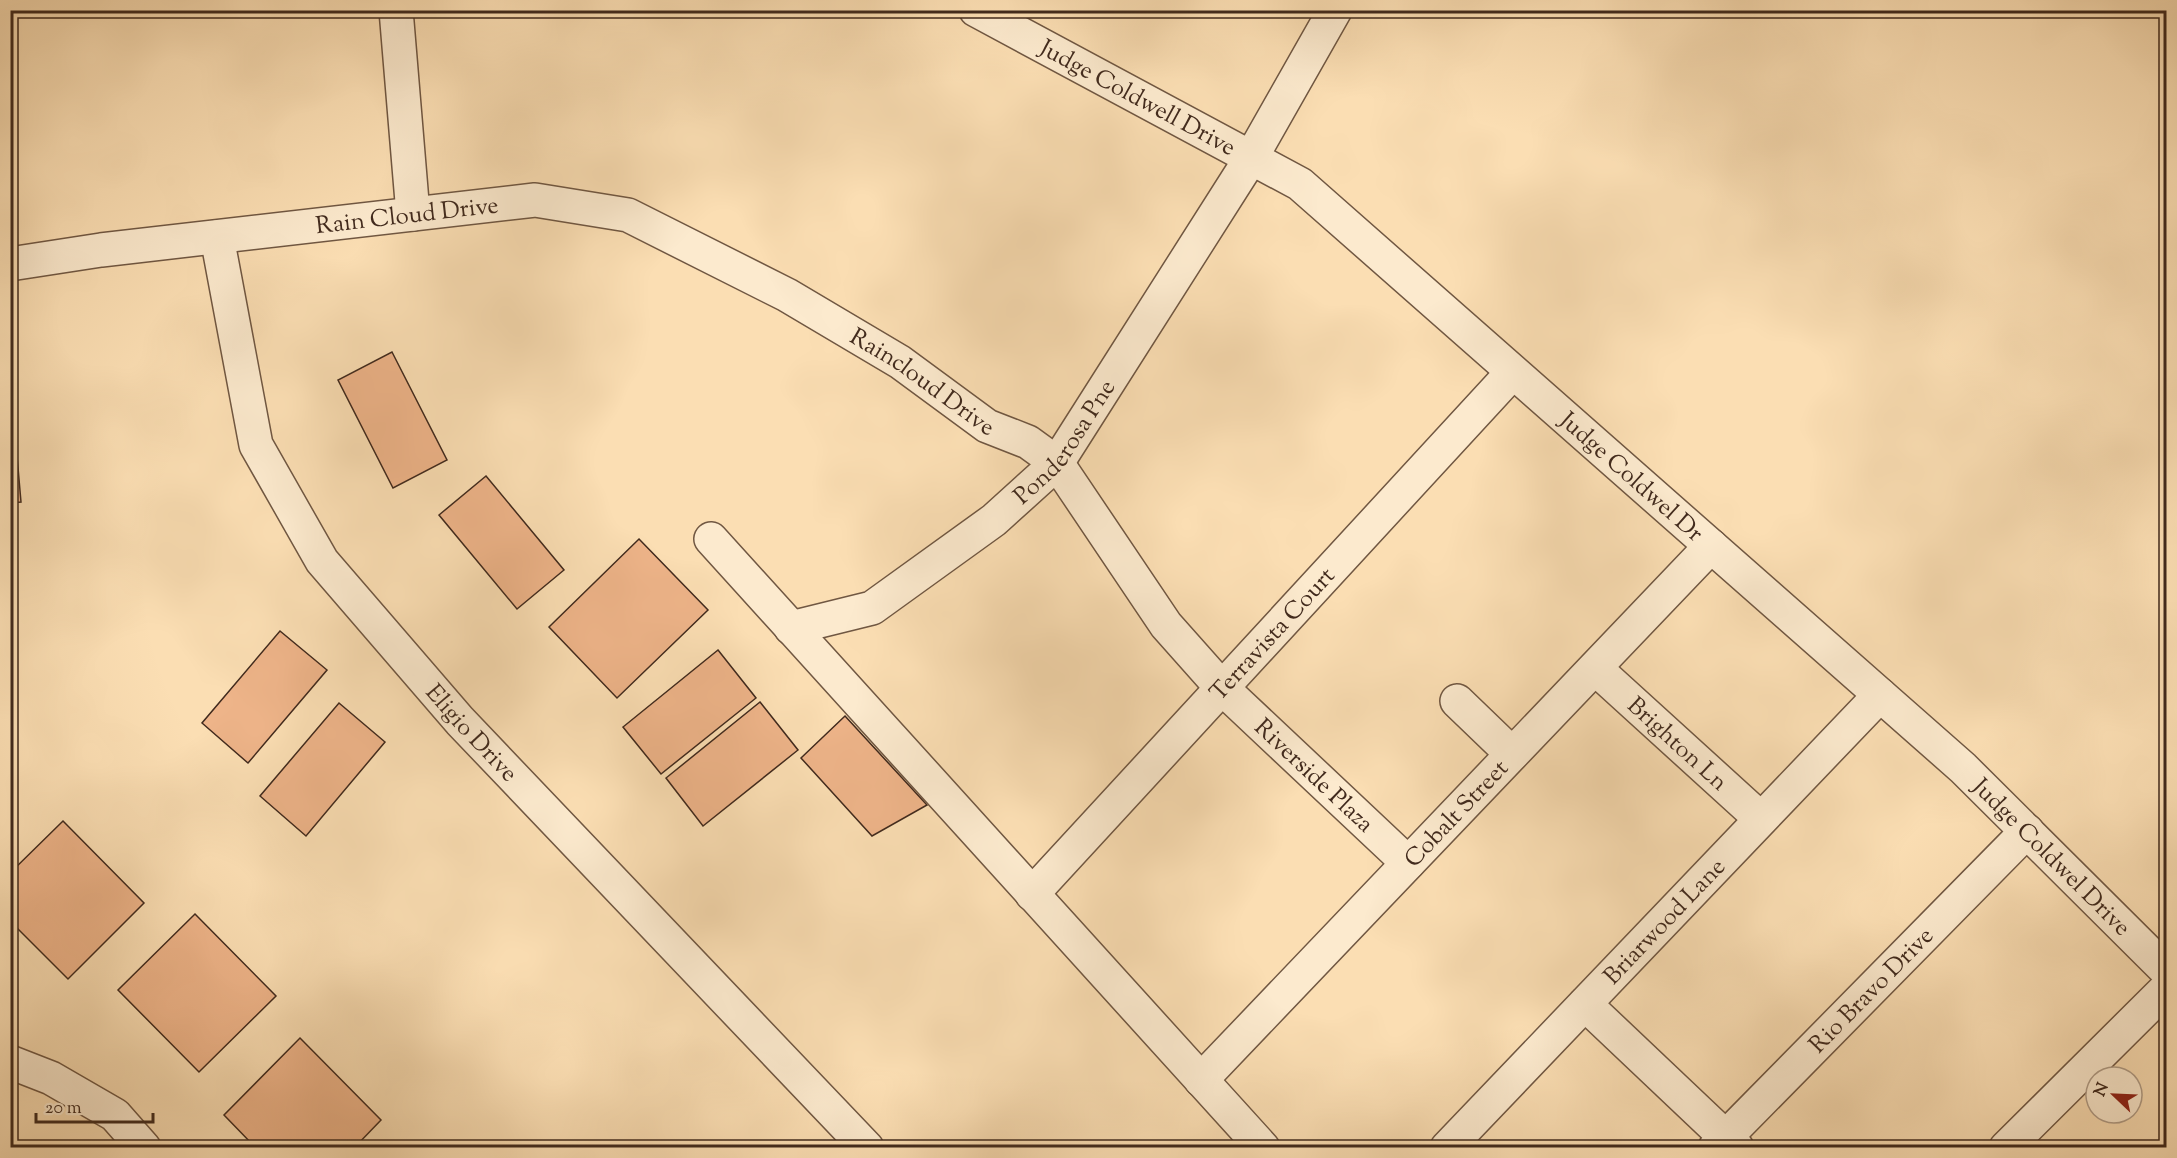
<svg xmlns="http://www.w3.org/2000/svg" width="2177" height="1158" font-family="'Sorts Mill Goudy',serif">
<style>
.building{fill:#eeb489;stroke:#412a1d;stroke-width:1.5}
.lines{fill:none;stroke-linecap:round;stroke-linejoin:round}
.minor-casing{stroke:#705742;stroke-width:36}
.minor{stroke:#fceace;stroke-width:33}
.labels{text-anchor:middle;stroke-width:4.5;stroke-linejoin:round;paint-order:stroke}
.street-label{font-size:24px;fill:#412a1d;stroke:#fceace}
</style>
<rect width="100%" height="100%" fill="#fbdeb3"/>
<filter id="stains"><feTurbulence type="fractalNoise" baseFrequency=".00333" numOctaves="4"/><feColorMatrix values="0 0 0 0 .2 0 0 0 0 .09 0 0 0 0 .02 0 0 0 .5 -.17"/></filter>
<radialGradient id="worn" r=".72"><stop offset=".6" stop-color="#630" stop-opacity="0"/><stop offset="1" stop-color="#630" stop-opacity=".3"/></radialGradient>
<g class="building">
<polygon points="392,352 447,460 393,488 338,380"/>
<polygon points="10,376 21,502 10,503"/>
<polygon points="486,476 564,570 517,609 439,515"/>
<polygon points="639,539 708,610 617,698 549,627"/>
<polygon points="280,631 327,670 248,763 202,723"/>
<polygon points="718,650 756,698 661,774 623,727"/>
<polygon points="760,702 798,750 703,826 666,778"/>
<polygon points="339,703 385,742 306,836 260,796"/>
<polygon points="845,716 927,805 872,836 801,758"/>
<polygon points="63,821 144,903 68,979 10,921 10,873"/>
<polygon points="195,914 276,996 199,1072 118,990"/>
<polygon points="300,1038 381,1120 354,1148 256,1148 224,1115"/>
</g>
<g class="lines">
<g class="minor-casing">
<g id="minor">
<polyline points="396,10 413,214"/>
<path id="s1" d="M976,10L1300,184L1963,768L2166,970"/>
<path id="s2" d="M217,237L256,445L322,561L460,721L867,1148"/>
<path id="s3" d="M10,264L101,250L535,200L628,215L787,295L900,362L987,426L1028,442L1057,463L1166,625L1222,688L1408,863"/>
<polyline points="711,539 1263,1148"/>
<path id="s4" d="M791,628L872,608L994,520L1057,463L1251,158L1335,10"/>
<path id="s5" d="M1595,668L1761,819"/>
<polyline points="1457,701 1512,754"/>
<path id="s6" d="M1032,894L1512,373"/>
<polyline points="1585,1004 1737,1148"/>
<polyline points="10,1062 51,1078 115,1115 144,1148"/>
<path id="s7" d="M1201,1080L1711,546"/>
<path id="s8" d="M1447,1148L1880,695"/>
<path id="s9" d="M1715,1148L2027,831"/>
<polyline points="2006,1148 2166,989"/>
</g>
</g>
<use href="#minor" class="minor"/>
</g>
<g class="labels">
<g class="street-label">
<text dy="8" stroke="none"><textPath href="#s1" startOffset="184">Judge Coldwell Drive</textPath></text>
<text dy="8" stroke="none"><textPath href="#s3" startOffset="400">Rain Cloud Drive</textPath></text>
<text dy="8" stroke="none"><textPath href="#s3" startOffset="962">Raincloud Drive</textPath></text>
<text dy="8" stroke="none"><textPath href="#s4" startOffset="340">Ponderosa Pne</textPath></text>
<text dy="8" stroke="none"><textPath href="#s1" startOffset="810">Judge Coldwel Dr</textPath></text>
<text dy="8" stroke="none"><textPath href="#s6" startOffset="354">Terravista Court</textPath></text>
<text dy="8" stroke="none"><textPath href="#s2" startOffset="573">Eligio Drive</textPath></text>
<text dy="8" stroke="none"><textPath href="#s5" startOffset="112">Brighton Ln</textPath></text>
<text dy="8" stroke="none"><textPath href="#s3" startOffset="1527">Riverside Plaza</textPath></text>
<text dy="8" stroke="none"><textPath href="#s7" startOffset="369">Cobalt Street</textPath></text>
<text dy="8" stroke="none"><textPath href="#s1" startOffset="1377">Judge Coldwel Drive</textPath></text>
<text dy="8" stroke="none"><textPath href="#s8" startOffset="314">Briarwood Lane</textPath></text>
<text dy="8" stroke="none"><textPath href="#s9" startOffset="222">Rio Bravo Drive</textPath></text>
</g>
</g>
<rect width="2177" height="1158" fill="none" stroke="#fbdeb3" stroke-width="36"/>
<rect x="12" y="12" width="2153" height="1134" fill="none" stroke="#412a1d" stroke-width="3"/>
<rect x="18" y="18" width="2141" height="1122" fill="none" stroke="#412a1d" stroke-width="1.5"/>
<g transform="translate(2114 1095) rotate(293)"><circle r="28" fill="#fceace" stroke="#b19d87" stroke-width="1.5"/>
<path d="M0-4.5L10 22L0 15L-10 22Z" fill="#8f2418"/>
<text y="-9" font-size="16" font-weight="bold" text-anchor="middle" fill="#412a1d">N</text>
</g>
<path d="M36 1113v9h117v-9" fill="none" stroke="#412a1d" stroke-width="3"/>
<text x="45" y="1113" font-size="18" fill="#412a1d" stroke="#fceace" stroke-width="4.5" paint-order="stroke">20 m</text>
<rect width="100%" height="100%" filter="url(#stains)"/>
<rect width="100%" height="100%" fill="url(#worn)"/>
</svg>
